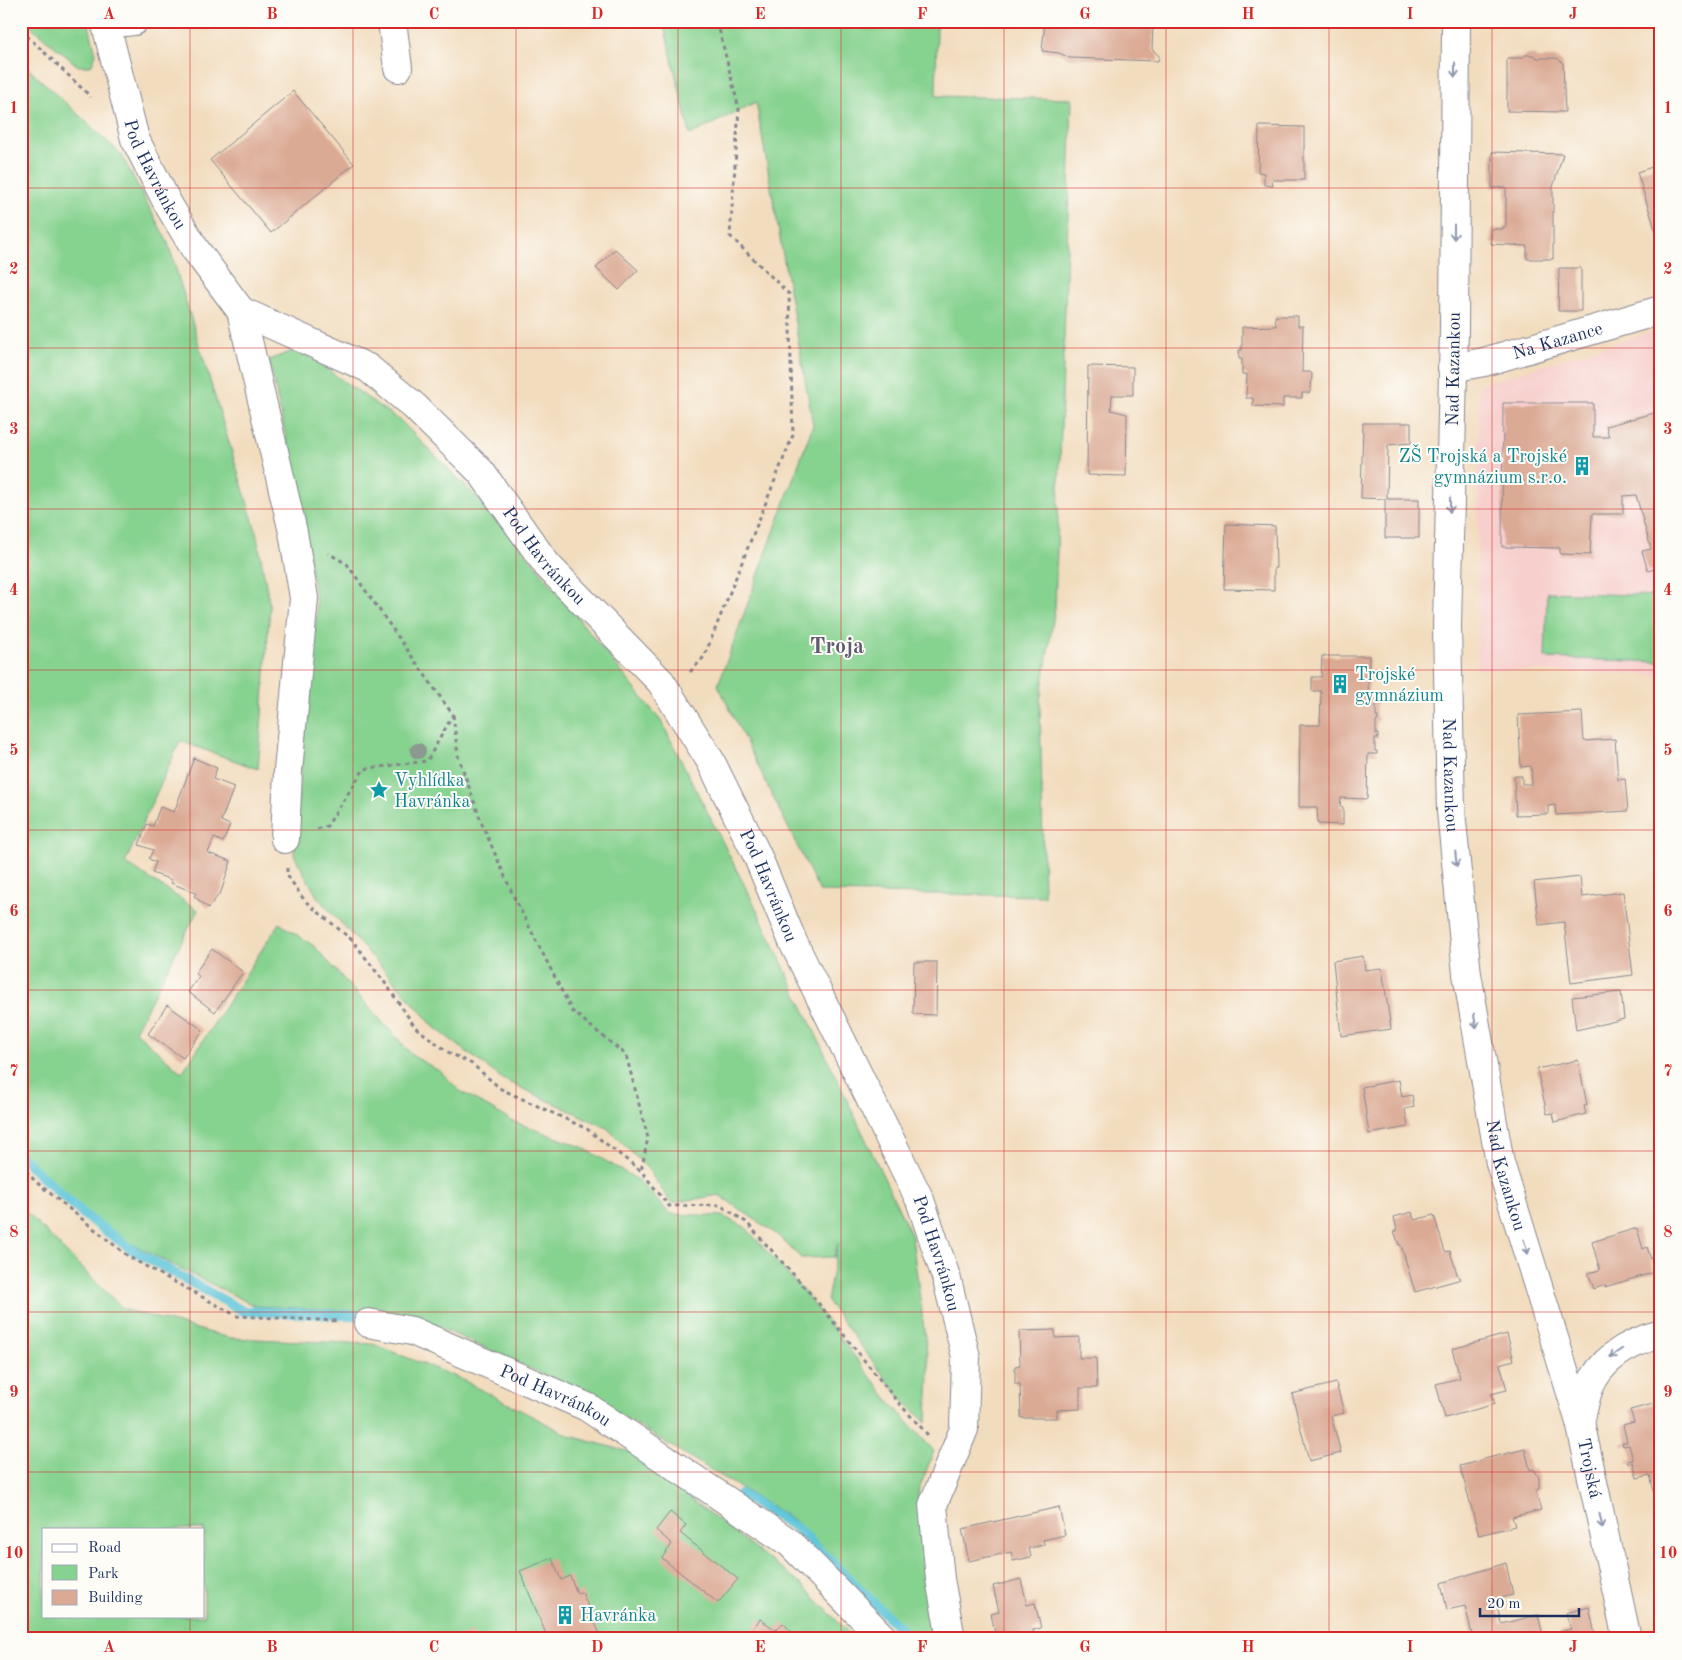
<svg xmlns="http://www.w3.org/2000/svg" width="1682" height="1660" font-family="'Old Standard TT',serif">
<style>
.built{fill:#f7d0ce}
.green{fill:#86d28f;stroke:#508076;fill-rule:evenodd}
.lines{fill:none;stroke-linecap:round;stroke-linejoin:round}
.stream{stroke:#5dc5d9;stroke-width:10}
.building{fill:#dbaa95}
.minor-casing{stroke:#86868e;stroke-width:30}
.path{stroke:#86868e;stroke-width:3;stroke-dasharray:4 4;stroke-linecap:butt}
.minor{stroke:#fff;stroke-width:28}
.tree{fill:#8d9891}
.oneway{stroke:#8d97ae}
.grid{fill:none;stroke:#d62828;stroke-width:1;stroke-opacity:0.55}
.labels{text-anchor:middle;stroke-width:4;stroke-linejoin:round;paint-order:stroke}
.street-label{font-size:18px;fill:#1b2f5e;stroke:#fdfcf7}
.culture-label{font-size:18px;fill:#0d838f;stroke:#fdfcf7;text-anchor:start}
.district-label{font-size:22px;font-weight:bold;fill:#5e5a71;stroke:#fdfcf7}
.neatline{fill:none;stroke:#d62828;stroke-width:2}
.grid-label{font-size:16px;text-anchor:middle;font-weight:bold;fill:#d62828}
</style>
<rect width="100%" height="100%" fill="#fdfcf7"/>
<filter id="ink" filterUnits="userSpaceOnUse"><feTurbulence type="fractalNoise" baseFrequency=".02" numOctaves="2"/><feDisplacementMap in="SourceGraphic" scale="10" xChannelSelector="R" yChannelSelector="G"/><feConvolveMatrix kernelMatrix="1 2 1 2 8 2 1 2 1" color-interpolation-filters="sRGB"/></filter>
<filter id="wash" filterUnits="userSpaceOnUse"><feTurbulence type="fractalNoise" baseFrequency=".0096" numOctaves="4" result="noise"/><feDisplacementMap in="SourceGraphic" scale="20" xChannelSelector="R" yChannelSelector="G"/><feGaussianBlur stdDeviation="1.12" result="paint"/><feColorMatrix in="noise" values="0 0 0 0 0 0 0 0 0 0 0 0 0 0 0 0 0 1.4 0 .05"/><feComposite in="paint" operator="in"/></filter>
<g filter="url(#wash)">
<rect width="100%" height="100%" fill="#f2dcbe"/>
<polygon class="built" points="1661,329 1661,675 1477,669 1479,385"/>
<g class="green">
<polygon points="24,21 88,21 96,54 91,66 78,66"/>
<polygon points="663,21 937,21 936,96 1072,99 1055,608 1040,701 1044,896 820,892 718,685 813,425 756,102 690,135"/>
<polygon points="21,62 121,154 168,243 256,531 270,607 258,769 180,741 125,863 198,910 135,1031 182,1073 279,923 314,946 413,1056 441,1072 460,1091 512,1121 582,1147 638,1180 670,1214 722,1216 745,1227 809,1298 894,1407 934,1451 918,1492 926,1591 934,1639 915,1639 795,1521 584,1393 410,1314 255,1306 110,1233 21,1154"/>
<polygon points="298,349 403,423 499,520 661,721 754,904 912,1237 929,1369 927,1423 902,1400 827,1301 838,1243 834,1257 801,1258 776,1234 719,1195 671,1203 647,1168 607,1128 504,1080 434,1027 396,983 318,898 294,855 302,757 317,611 303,515 269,360"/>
<polygon points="1547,592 1661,596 1661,662 1545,658"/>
<path d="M21,1207L123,1309L230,1338L373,1344L461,1379L570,1436L630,1452L802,1585L855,1639H21ZM44,1529H204V1616H44Z"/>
</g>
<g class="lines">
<g class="stream">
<polyline points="21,1156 39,1174 84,1215 131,1249 243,1311 369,1316"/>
<polyline points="740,1494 795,1527 911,1639"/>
</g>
</g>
<g id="blocks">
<g class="building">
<polygon points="1045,21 1165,21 1164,26 1153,26 1152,49 1159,56 1158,61 1070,58 1059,53 1042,51"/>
<polygon points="1525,55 1533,55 1537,58 1557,58 1563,63 1565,112 1507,111 1507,58 1522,58"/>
<polygon points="293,91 354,164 271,233 210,160"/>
<polygon points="1259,126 1304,127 1304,180 1272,180 1273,186 1264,185 1264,173 1258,172"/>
<polygon points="1492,152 1563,154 1553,187 1553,259 1527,259 1527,246 1491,244 1491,229 1503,229 1503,227 1506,227 1506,187 1492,188"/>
<polygon points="1661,164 1661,230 1656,232 1637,172"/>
<polygon points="615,249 638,270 619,290 596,268"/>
<polygon points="1559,268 1581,268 1581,311 1558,311"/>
<polygon points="1275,316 1298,316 1298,326 1303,326 1302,372 1310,372 1312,374 1311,390 1309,393 1302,393 1302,398 1283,398 1283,407 1253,406 1253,398 1246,398 1247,374 1242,374 1242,359 1239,359 1239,350 1242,350 1242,327 1276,326"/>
<polygon points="1088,366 1133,367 1133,395 1112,395 1111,410 1127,414 1126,476 1087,475"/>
<polygon points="1503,403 1593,403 1593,437 1609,437 1606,426 1661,411 1661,557 1655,558 1658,568 1648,571 1642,551 1651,549 1636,495 1623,496 1623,514 1592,514 1590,555 1560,554 1560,548 1502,547"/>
<polygon points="1363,423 1411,423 1411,443 1388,445 1387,499 1419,499 1419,538 1385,538 1385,499 1361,498"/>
<polygon points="1226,524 1275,526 1276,568 1274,568 1274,590 1224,589"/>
<polygon points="1322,656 1369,656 1368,700 1378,700 1378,704 1376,704 1376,717 1378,717 1378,721 1376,721 1376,734 1378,734 1378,738 1375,738 1375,751 1377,751 1377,754 1368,754 1367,799 1341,798 1340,807 1343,807 1343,825 1318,824 1317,807 1299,807 1300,725 1320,725 1321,691 1312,691 1312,677 1321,677"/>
<polygon points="1582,712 1584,741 1615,739 1618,780 1625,779 1628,811 1556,815 1555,805 1548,806 1548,814 1516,815 1514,776 1522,776 1522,784 1532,784 1531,766 1521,767 1518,715"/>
<polygon points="194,758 217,768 213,779 234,787 221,821 230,825 223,842 214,838 208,853 231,861 221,892 208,908 194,896 196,893 171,883 172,880 152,873 156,862 149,859 153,850 139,845 147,824 153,826 160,807 174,812"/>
<polygon points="1580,877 1582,897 1623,892 1633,975 1571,983 1564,922 1539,925 1534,882"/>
<polygon points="212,949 243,972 215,1012 188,992 199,976 195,973"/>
<polygon points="1363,956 1365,970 1382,968 1391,1029 1341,1036 1333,961"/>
<polygon points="914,962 937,962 936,1015 913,1014"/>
<polygon points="1621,992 1624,1019 1576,1030 1572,997"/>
<polygon points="167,1005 203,1030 183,1058 148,1034"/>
<polygon points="1578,1060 1587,1105 1584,1106 1586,1114 1555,1122 1553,1113 1547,1114 1537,1069"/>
<polygon points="1399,1080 1402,1097 1412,1095 1414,1107 1405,1109 1408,1127 1369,1134 1362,1087"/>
<polygon points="1412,1212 1414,1220 1434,1215 1445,1252 1450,1251 1458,1277 1460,1277 1461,1279 1415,1292 1401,1245 1399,1245 1394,1231 1397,1231 1394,1217"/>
<polygon points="1637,1228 1643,1249 1647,1247 1655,1272 1605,1287 1605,1285 1594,1289 1588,1273 1600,1270 1592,1242"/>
<polygon points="1055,1330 1055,1338 1079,1337 1079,1358 1096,1358 1097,1388 1080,1388 1080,1409 1057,1410 1057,1418 1021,1418 1020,1384 1015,1384 1015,1366 1020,1365 1019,1331"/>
<polygon points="1507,1334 1514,1360 1500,1364 1507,1390 1491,1394 1495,1404 1445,1418 1436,1384 1460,1378 1452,1349"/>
<polygon points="1336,1383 1344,1413 1331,1416 1341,1453 1309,1461 1292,1394"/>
<polygon points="1661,1402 1661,1502 1657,1503 1650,1475 1637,1478 1633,1462 1628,1464 1627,1461 1633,1460 1629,1445 1623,1446 1622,1443 1627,1442 1623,1425 1634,1422 1630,1410"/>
<polygon points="1525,1449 1530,1470 1534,1469 1539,1478 1539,1489 1535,1490 1541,1510 1512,1517 1515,1526 1479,1535 1460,1466 1480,1461 1480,1460"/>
<polygon points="1059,1507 1065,1535 1043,1540 1044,1545 1029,1548 1031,1557 1013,1561 1011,1552 969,1561 962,1529"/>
<polygon points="670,1512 686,1525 680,1533 738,1579 718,1603 662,1558 672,1544 656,1530"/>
<polygon points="552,1558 561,1580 570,1576 577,1593 582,1592 601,1637 598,1639 548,1639 520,1571"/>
<polygon points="1506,1563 1513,1595 1496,1599 1501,1624 1538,1615 1544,1639 1473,1639 1465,1606 1447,1610 1441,1583"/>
<polygon points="1021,1579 1027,1605 1035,1603 1041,1628 1033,1630 1035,1639 1005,1639 1004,1636 996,1638 991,1614 999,1612 993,1586"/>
<polygon points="1589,1607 1596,1639 1561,1639 1560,1632 1571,1629 1566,1613"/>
<polygon points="760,1619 776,1630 783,1623 799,1639 745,1639"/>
<polygon points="472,1632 475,1639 454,1639"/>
</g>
</g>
</g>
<g filter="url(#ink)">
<use href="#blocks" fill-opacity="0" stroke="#86868e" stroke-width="1"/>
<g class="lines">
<g class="minor-casing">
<g id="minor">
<path id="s1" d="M105,21L135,139L168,204L195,249L241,311L293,532L304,598L288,771L285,839"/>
<polyline points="392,21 398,68"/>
<path id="s2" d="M1456,21L1454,330L1447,626L1451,811L1467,974L1500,1163L1580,1422L1627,1639"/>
<polyline points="106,24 134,21"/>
<path id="s3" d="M241,311L368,368L414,406L481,472L547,565L661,682L710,760L757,855L793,942L920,1200L947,1280L966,1357L964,1429L933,1505L940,1579L951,1639"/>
<path id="s4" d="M1452,368L1484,362L1661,310"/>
<path id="s5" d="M368,1323L412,1331L587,1407L790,1543L884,1639"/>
<path d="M1580,1422C1583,1411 1585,1399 1589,1388C1602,1357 1630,1342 1661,1334"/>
</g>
</g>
<g class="path">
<polyline points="21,30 91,97"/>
<polyline points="690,672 704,657 793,435 789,294 730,236 739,109 717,21"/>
<polyline points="453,715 458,756 482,824 513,895 572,1011 626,1055 648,1138 641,1171"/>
<polyline points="317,829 327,826 364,769 427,761 453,715 347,564 328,553"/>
<polyline points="287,868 287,875 305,901 352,940 388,987 415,1027 448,1052 472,1064 501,1089 587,1129 641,1171 669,1206 720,1205 746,1222 811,1294 897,1401 928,1435"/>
<polyline points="21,1165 35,1181 129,1257 237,1316 339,1321"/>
</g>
<use href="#minor" class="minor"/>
</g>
<circle class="tree" cx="418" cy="751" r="8"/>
<defs><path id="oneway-shaft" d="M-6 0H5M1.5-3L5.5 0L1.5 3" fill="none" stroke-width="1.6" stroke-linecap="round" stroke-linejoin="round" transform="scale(1.25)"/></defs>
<g class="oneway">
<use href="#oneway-shaft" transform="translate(1455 70) rotate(90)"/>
<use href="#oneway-shaft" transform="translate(1454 232) rotate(90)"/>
<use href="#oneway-shaft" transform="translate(1450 505) rotate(91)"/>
<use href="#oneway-shaft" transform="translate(1456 859) rotate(84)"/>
<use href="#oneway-shaft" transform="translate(1475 1021) rotate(80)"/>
<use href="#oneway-shaft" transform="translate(1526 1247) rotate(73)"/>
<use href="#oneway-shaft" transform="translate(1616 1353) rotate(145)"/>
<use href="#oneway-shaft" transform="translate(1601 1521) rotate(78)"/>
</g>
</g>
<path class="grid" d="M190,21V1529M353,21V1639M516,21V1639M678,21V1639M841,21V1639M1004,21V1639M1166,21V1639M1329,21V1639M1492,21V1639M21,188H1661M21,348H1661M21,509H1661M21,670H1661M21,830H1661M21,990H1661M21,1151H1661M21,1312H1661M21,1472H1661M190,1616V1639"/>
<defs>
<g id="building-bare" transform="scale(1.5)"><path d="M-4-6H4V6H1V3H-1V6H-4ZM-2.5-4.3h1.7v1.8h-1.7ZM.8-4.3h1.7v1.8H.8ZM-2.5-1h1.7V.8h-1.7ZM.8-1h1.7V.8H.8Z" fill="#0f9aa8" stroke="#fdfcf7" stroke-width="2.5" paint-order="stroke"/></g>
<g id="sight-bare" transform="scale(1.5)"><path d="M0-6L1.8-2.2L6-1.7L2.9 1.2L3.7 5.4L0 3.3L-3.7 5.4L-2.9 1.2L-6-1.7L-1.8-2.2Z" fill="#0f9aa8" stroke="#fdfcf7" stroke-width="2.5" paint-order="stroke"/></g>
</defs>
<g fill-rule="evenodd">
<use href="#building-bare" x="1582" y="466"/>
<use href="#building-bare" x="1340" y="684"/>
<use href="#sight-bare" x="379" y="790"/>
<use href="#building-bare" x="565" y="1615"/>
</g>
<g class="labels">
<g class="street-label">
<text dy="6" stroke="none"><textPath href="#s1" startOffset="162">Pod Havránkou</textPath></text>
<text dy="6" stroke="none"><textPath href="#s4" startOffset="109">Na Kazance</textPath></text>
<text transform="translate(1453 369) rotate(-89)" y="6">Nad Kazankou</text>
<text dy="6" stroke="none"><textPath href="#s3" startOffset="398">Pod Havránkou</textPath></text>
<text dy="6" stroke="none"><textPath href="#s2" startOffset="754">Nad Kazankou</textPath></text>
<text dy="6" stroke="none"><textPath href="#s3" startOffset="801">Pod Havránkou</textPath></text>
<text dy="6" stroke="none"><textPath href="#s2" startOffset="1159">Nad Kazankou</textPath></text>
<text dy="6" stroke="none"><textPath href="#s3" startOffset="1206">Pod Havránkou</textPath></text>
<text dy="6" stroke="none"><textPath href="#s5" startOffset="202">Pod Havránkou</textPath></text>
<text dy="6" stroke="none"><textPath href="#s2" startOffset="1464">Trojská</textPath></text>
</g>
<g class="culture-label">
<text x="1567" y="462" text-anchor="end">ZŠ Trojská a Trojské<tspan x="1567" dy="21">gymnázium s.r.o.</tspan></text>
<text x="1355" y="680">Trojské<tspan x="1355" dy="21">gymnázium</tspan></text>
<text x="394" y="786">Vyhlídka<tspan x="394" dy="21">Havránka</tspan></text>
<text x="580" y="1621">Havránka</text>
</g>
<g class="district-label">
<text x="837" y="653">Troja</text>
</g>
</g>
<rect width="1682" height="1660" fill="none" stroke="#fdfcf7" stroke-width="55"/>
<rect x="42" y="1528" width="162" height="90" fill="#fdfcf7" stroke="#a3aaba"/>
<rect x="52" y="1544" width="25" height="8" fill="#ffffff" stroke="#a3aaba"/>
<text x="88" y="1552" font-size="15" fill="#1b2f5e">Road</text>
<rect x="52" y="1565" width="25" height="15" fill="#86d28f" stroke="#a3aaba"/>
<text x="88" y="1578" font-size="15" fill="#1b2f5e">Park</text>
<rect x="52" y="1590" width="25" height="15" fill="#dbaa95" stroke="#a3aaba"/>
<text x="88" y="1602" font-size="15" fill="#1b2f5e">Building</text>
<path d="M1480 1608v8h99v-8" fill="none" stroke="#1b2f5e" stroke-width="2.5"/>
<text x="1487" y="1608" font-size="15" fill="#1b2f5e" stroke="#fdfcf7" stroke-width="4" paint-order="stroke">20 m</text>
<rect x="28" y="28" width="1626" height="1604" class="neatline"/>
<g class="grid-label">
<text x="109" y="19">A</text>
<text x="272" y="19">B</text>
<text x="434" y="19">C</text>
<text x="597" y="19">D</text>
<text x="760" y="19">E</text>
<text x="922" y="19">F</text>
<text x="1085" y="19">G</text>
<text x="1248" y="19">H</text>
<text x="1410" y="19">I</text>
<text x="1573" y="19">J</text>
<text x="14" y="113">1</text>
<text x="1668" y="113">1</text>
<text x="14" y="274">2</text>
<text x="1668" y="274">2</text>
<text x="14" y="434">3</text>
<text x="1668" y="434">3</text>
<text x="14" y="595">4</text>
<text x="1668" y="595">4</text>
<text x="14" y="755">5</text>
<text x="1668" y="755">5</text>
<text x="14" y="916">6</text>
<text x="1668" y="916">6</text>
<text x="14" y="1076">7</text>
<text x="1668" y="1076">7</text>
<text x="14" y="1237">8</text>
<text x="1668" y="1237">8</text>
<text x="14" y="1397">9</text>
<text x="1668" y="1397">9</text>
<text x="14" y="1558">10</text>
<text x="1668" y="1558">10</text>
<text x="109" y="1652">A</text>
<text x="272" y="1652">B</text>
<text x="434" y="1652">C</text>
<text x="597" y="1652">D</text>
<text x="760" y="1652">E</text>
<text x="922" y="1652">F</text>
<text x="1085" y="1652">G</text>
<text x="1248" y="1652">H</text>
<text x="1410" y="1652">I</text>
<text x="1573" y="1652">J</text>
</g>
</svg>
